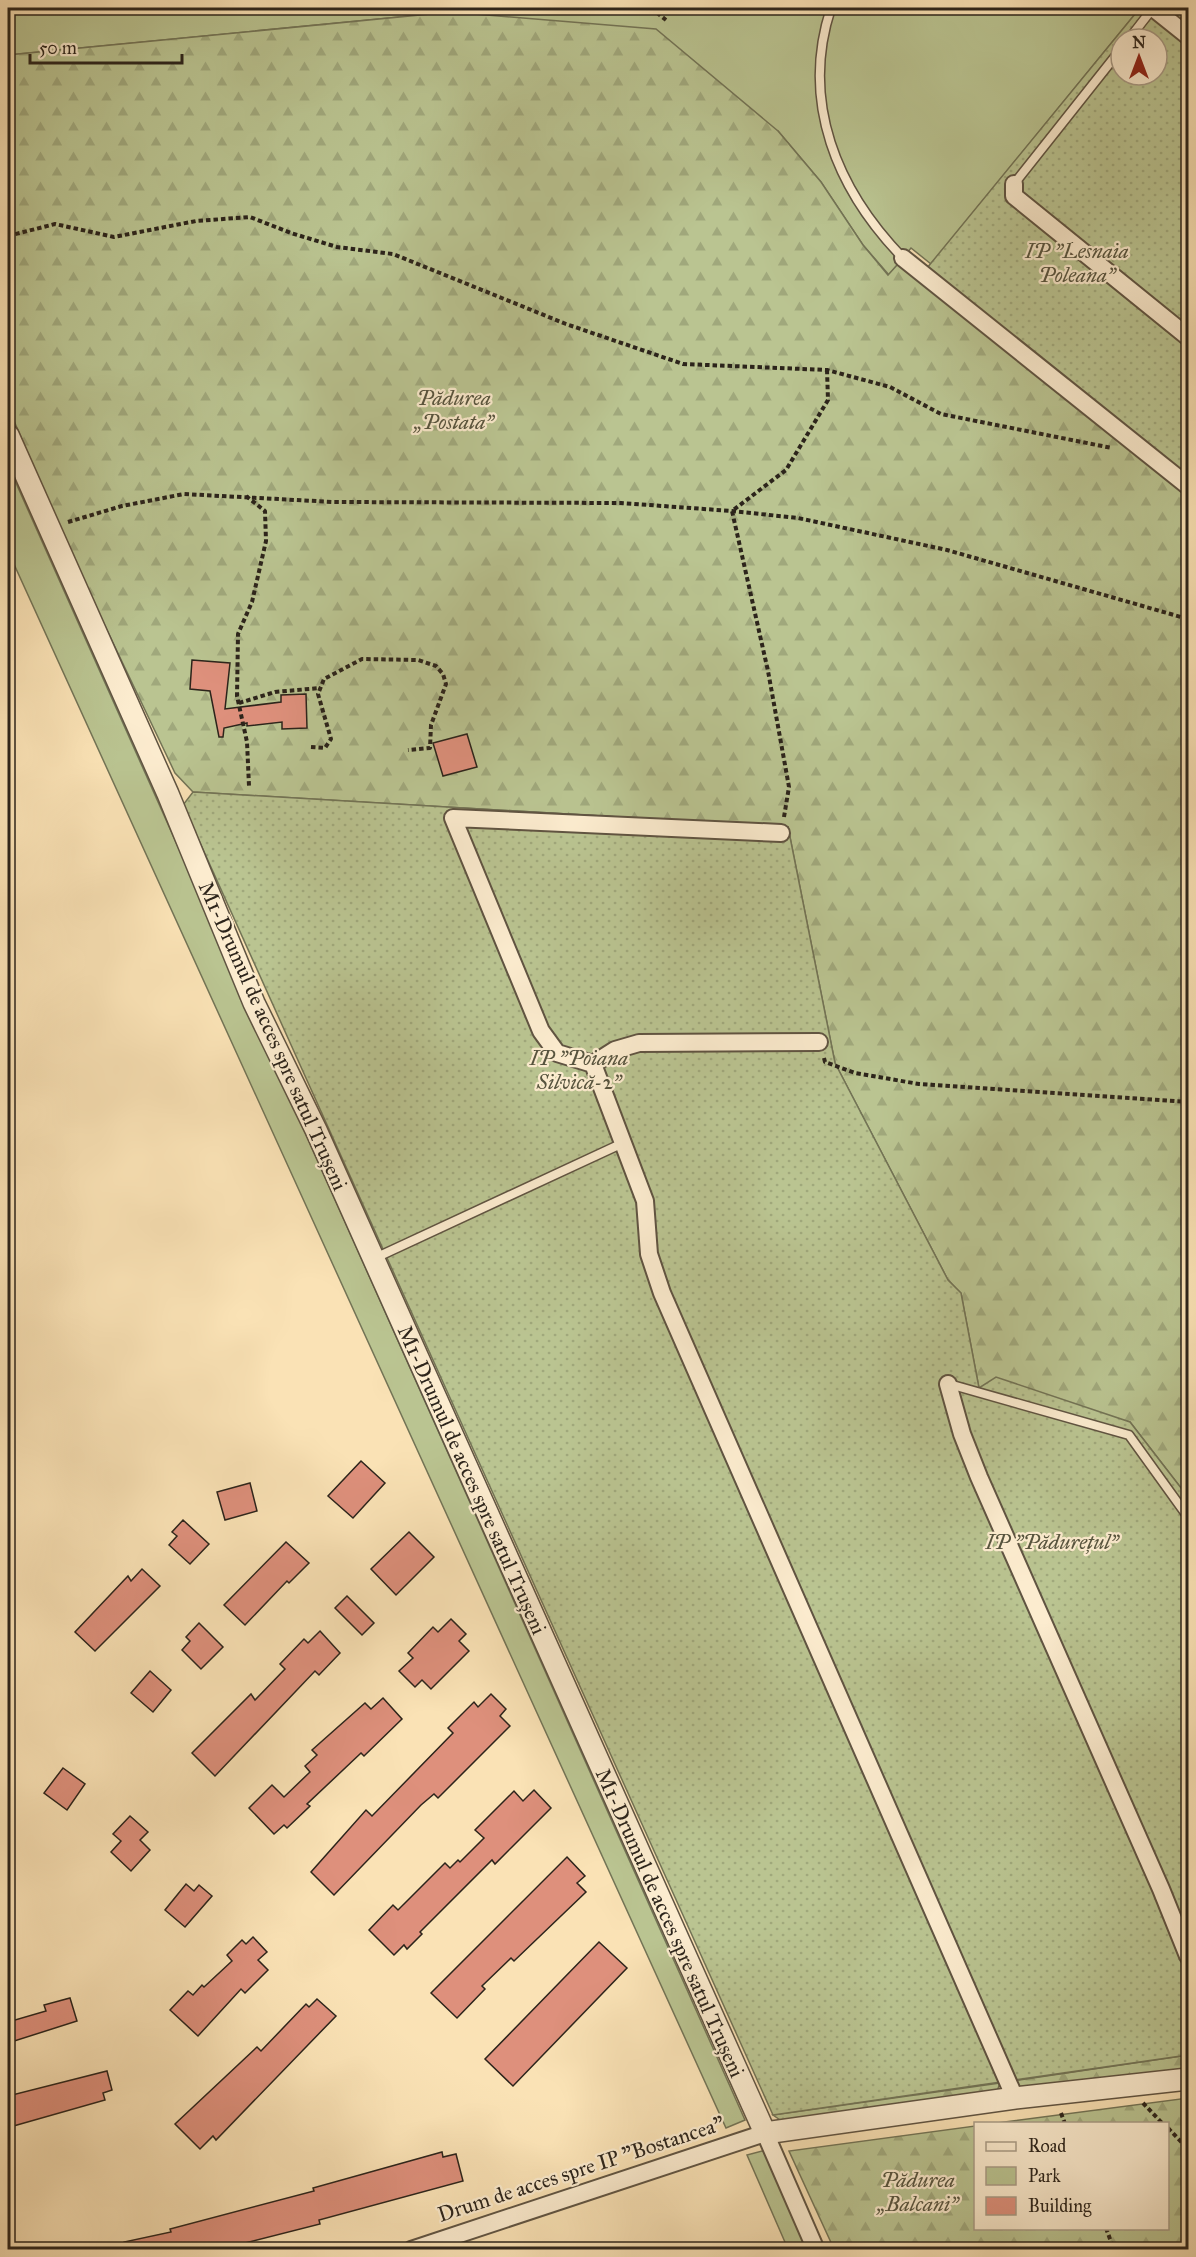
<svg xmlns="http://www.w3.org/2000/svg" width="1196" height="2257" font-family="'IM FELL Great Primer',serif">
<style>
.green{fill:#bac491;stroke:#737456;stroke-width:1.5}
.forest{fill:url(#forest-firs);stroke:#737456;stroke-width:1.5}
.garden{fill:url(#garden-dots);stroke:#737456;stroke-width:1.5;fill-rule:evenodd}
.building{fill:#de907c;stroke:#2c241b;stroke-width:1.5}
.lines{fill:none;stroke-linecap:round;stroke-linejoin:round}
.service-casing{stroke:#605442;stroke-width:11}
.minor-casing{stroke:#605442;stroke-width:20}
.tertiary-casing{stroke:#605442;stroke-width:24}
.path{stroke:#2c241b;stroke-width:4;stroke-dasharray:4.5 3;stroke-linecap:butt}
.service{stroke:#fceccf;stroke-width:8}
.minor{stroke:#fceccf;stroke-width:16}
.tertiary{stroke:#fceccf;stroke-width:21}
.labels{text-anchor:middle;stroke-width:4.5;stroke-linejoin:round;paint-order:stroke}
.park-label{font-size:21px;font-style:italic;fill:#57543e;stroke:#fceccf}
.street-label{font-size:21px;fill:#2c241b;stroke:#fceccf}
</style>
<defs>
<pattern id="forest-firs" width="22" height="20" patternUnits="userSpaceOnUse" patternTransform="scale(1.5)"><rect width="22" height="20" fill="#bac491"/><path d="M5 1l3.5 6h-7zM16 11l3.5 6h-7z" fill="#a0a87c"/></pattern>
<pattern id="garden-dots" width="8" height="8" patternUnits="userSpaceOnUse" patternTransform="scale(1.5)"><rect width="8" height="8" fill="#bac491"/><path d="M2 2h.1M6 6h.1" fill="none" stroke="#a0a87c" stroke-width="1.8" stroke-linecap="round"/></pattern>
</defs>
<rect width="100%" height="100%" fill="#fae2b5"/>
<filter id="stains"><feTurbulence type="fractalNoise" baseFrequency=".00333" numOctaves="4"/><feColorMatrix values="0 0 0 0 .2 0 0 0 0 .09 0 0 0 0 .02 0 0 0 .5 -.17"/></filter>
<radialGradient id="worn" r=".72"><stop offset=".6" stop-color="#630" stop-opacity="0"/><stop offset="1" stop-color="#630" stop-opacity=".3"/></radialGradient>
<g class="green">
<polygon points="8,8 1140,8 931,264 911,248 889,275 863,245 821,182 778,131 451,12 8,55"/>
<polygon points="8,465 745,2120 726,2128 8,551"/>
<polygon points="766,2150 810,2249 788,2249 747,2155"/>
</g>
<g class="forest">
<polygon points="451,12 656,29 778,131 821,182 863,245 888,275 898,264 1188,493 1188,1497 1130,1422 979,1388 961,1293 948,1280 835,1063 788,827 193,792 175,773 75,563 8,407 8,55"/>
<polygon points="1188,2055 1188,2071 1022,2090 1013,2081"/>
<polygon points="1000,2083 996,2094 783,2122 773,2115"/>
<polygon points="1188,2098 1188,2249 834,2249 789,2151 975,2126 976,2228 1168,2228 1168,2124 997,2123"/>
</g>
<g class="garden">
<path d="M1140,8H1188V493L918,279ZM1121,39H1157V75H1121Z"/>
<polygon points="193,792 788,827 835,1063 948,1280 961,1293 979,1388 996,1377 1130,1422 1188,1497 1188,2055 773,2115 183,805"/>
</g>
<g class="building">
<polygon points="192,660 230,663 225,709 281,702 281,695 306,694 307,728 282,729 282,722 247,726 247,723 224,728 223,737 219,737 210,691 190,689"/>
<polygon points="467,734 477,767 443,776 433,743"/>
<polygon points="361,1461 385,1483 353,1518 328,1496"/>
<polygon points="250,1483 257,1511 225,1520 217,1492"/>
<polygon points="183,1520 209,1544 190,1564 169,1545 177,1536 172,1532"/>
<polygon points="409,1532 434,1557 396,1595 371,1569"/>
<polygon points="286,1542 309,1563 289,1583 287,1581 245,1625 224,1605"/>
<polygon points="142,1569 160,1586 95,1651 75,1632 128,1576 131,1581"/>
<polygon points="347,1596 374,1623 362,1635 335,1608"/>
<polygon points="451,1619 466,1634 459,1641 469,1651 431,1689 422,1680 415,1687 399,1671 413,1658 408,1653 433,1627 438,1632"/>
<polygon points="199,1623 223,1647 201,1669 182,1650 190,1641 186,1637"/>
<polygon points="320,1631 340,1653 319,1675 315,1671 215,1776 192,1753 251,1694 255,1700 285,1669 280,1664 304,1639 308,1643"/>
<polygon points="150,1671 171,1690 153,1712 131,1693"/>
<polygon points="491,1694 506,1709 500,1716 510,1726 438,1798 434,1794 421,1805 334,1895 311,1872 366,1810 372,1816 453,1733 448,1728 474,1702 478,1707"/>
<polygon points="383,1698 402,1719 364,1756 361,1753 307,1804 310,1806 287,1828 284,1825 274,1834 249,1808 272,1785 284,1797 310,1772 305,1766 317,1755 312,1750 365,1703 371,1709"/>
<polygon points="63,1768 85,1784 67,1810 44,1793"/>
<polygon points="534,1790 551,1808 495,1864 492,1860 420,1932 422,1934 407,1949 404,1945 394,1955 369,1930 393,1905 398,1910 445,1863 450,1868 458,1860 460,1862 484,1838 475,1830 514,1791 523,1801"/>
<polygon points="130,1816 148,1832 140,1840 150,1850 131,1871 111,1852 121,1841 113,1834"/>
<polygon points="567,1857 585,1876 577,1883 586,1892 514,1961 511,1958 482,1986 485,1989 457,2018 431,1993"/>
<polygon points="186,1884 194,1891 199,1885 212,1896 185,1927 165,1910"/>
<polygon points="253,1937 267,1952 258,1960 268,1970 245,1993 241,1989 198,2036 170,2010 188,1991 193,1995 202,1985 204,1987 232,1961 227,1955 242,1940 246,1944"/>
<polygon points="599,1942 627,1968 513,2086 485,2059"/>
<polygon points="70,1998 77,2021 8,2043 8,2022 46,2011 44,2005"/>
<polygon points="317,1999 336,2016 216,2140 213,2136 200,2149 175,2124 257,2047 261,2051 306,2004 309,2007"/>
<polygon points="107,2071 112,2090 103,2093 105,2100 10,2127 8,2096"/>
<polygon points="442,2152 443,2157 456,2154 463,2181 319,2220 320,2224 217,2250 125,2250 124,2242 171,2232 170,2229 314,2191 313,2188"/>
</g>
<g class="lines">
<g class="service-casing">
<g id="service">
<path d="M831,8C800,102 837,190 903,258"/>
<polyline points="1129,39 1153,8"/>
<polyline points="1014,184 1121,49"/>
<polyline points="373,1259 623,1143"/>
<polyline points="949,1384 1129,1435 1188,1517"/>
</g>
</g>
<g class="minor-casing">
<g id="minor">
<polyline points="1153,8 1188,36"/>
<polyline points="1014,184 1014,196 1188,337"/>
<polyline points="903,258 1188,486"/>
<polyline points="781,833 453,818 541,1031 557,1053 593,1064 645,1201 649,1254 662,1293 1015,2098"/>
<polyline points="593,1064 615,1050 639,1043 819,1042"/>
<polyline points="948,1384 962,1434 979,1477 1161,1889 1188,1956"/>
<polyline points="411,2250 765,2133 816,2250"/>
</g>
</g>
<g class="tertiary-casing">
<polyline id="tertiary" points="8,435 168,794 254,1003 316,1130 765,2133 1015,2098 1188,2079"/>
</g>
<g class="path">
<polyline points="651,8 666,20"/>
<polyline points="8,236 55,224 114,237 196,221 250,217 291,233 337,247 393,254 566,324 683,364 827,370 890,387 941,414 1112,448"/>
<polyline points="246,496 265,511 266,541 252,602 238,634 237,696 247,742 249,786"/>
<polyline points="68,522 122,506 184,494 333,502 621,503 732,511 798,518 947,550 1181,617 1188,623"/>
<polyline points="239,703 275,692 320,688"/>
<polyline points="311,747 325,748 331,739 318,694 324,679 362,659 418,660 436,666 443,674 446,684 431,725 430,748 408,750"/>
<polyline points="784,817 789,787 768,671 732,511 786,470 828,400 827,370"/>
<polyline points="824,1058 825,1062 855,1073 919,1084 1188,1102"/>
<polyline points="1143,2103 1163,2124"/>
<polyline points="1061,2113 1065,2124"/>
<polyline points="1168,2128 1188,2149"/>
<polyline points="1106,2228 1114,2250"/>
</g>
<use href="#service" class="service"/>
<use href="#minor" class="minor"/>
<use href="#tertiary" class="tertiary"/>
</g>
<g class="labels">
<g class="park-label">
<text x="1077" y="258">IP "Lesnaia<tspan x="1077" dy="24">Poleana"</tspan></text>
<text x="454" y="405">Pădurea<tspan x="454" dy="24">„Postata”</tspan></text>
<text x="579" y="1065">IP "Poiana<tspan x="579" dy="24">Silvică-2"</tspan></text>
<text x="1052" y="1549">IP "Pădurețul"</text>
<text x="918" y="2187">Pădurea<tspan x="918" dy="24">„Balcani”</tspan></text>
</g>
<g class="street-label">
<text transform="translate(273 1036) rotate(66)" y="7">M1-Drumul de acces spre satul Trușeni</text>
<text transform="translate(472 1480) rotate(66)" y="7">M1-Drumul de acces spre satul Trușeni</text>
<text transform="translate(670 1923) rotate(66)" y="7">M1-Drumul de acces spre satul Trușeni</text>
<text transform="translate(581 2169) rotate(-18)" y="7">Drum de acces spre IP "Bostancea"</text>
</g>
</g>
<rect width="1196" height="2257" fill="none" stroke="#fae2b5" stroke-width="30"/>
<rect x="9" y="9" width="1178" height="2239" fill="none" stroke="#2c241b" stroke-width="3"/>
<rect x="15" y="15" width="1166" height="2227" fill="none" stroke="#2c241b" stroke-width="1.5"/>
<rect x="974" y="2122" width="195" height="108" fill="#fceccf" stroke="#a99c87" stroke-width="1.5"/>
<rect x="986" y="2142" width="30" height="9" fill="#fceccf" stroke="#a99c87" stroke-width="1.5"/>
<text x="1028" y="2152" font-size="18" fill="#2c241b">Road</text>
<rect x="986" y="2167" width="30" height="18" fill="#bac491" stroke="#a99c87" stroke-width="1.5"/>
<text x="1028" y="2182" font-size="18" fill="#2c241b">Park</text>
<rect x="986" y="2197" width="30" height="18" fill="#de907c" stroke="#a99c87" stroke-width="1.5"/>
<text x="1028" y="2212" font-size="18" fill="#2c241b">Building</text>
<g transform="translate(1139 57)"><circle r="28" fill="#fceccf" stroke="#a99c87" stroke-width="1.5"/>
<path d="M0-4.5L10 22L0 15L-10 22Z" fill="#8f2418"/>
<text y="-9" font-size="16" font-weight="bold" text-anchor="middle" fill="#2c241b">N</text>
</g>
<path d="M30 54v9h152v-9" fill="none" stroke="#2c241b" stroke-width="3"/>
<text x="39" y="54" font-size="18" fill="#2c241b" stroke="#fceccf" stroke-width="4.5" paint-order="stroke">50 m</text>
<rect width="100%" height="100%" filter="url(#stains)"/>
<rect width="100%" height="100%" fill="url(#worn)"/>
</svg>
